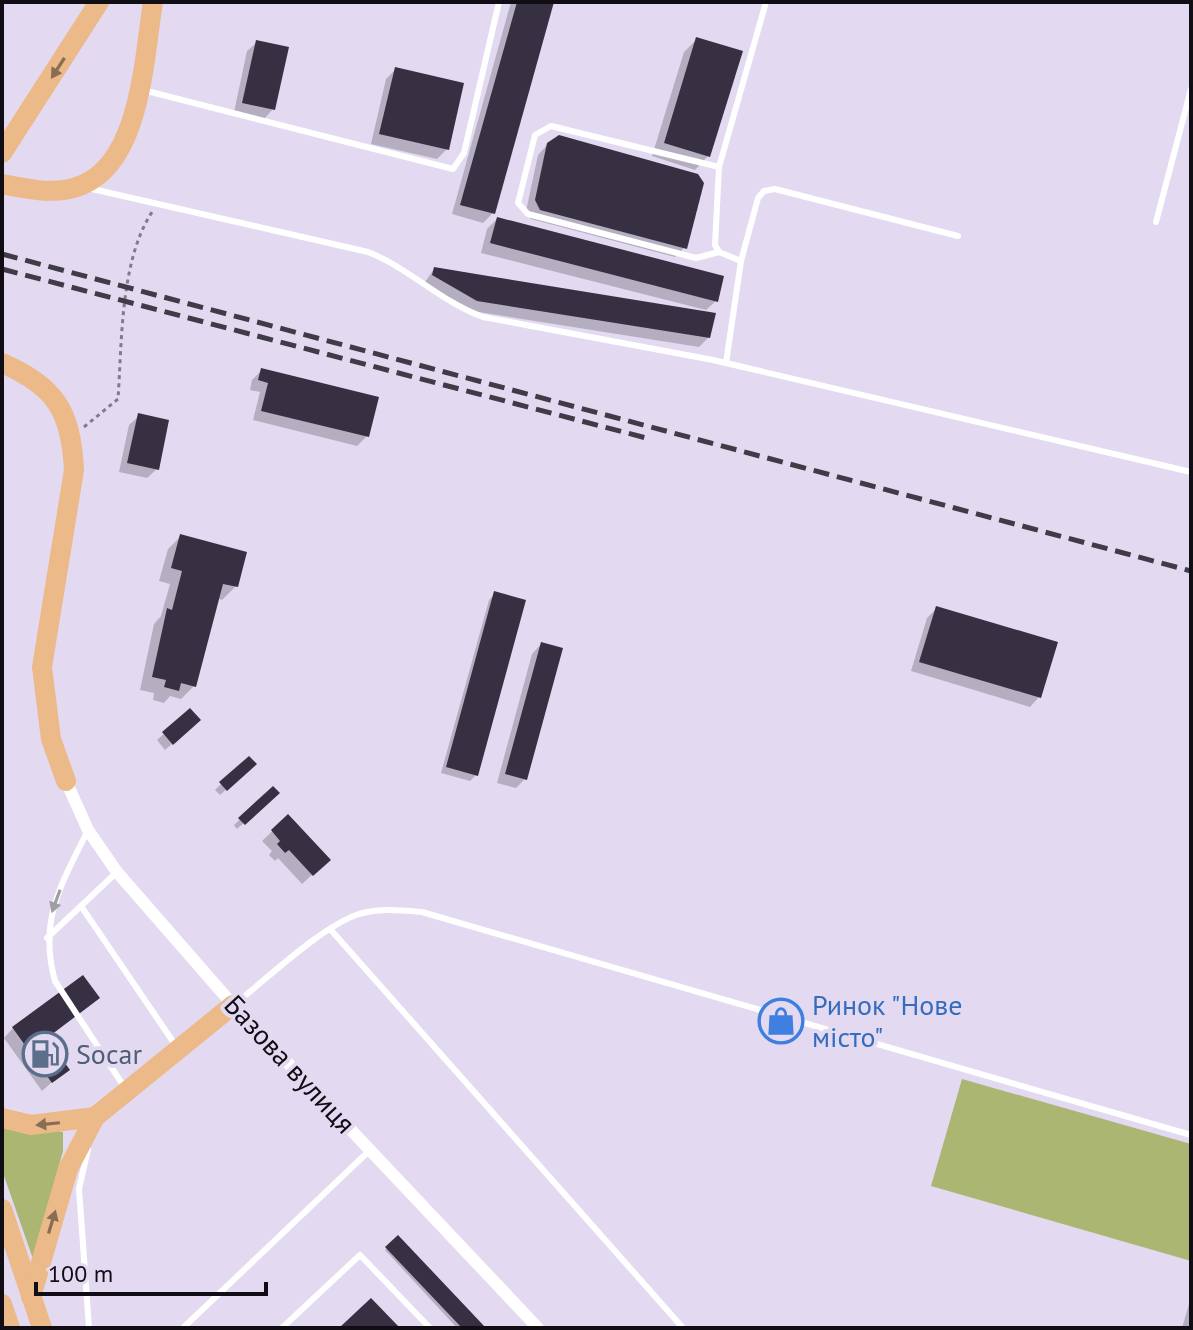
<svg xmlns="http://www.w3.org/2000/svg" width="1193" height="1330" font-family="'PT Sans',sans-serif">
<style>
.green{fill:#aab672}
.shadow{fill:#0003}
.building{fill:#373043}
.lines{fill:none;stroke-linecap:round;stroke-linejoin:round}
.path{stroke:#817b8c;stroke-width:3;stroke-dasharray:4 4;stroke-linecap:butt}
.lane{stroke:#fff;stroke-width:6}
.street{stroke:#fff;stroke-width:12}
.primary{stroke:#ecb988;stroke-width:20}
.rail{stroke:#403c47;stroke-width:5;stroke-dasharray:16 8;stroke-linecap:butt}
.oneway{fill:#896c54}
.oneway2{fill:#9f9ea1}
.labels{text-anchor:middle;stroke-width:8;stroke-linejoin:round;paint-order:stroke}
.shop-label{font-size:28px;fill:#366cbe;stroke:#e3daf2;text-anchor:start}
.service-label{font-size:28px;fill:#4e5e75;stroke:#e3daf2;text-anchor:start}
.street-label{font-size:28px;fill:#100d15;stroke:#e3daf2}
</style>
<rect width="100%" height="100%" fill="#e3daf2"/>
<g class="green">
<polygon points="962,1079 1191,1144 1191,1261 931,1186"/>
<polygon points="2,1122 63,1132 63,1151 33,1259 2,1170"/>
</g>
<g class="shadow">
<polygon points="511,2 552,2 493,213 483,223 452,214"/>
<polygon points="697,39 708,156 695,170 652,156 684,52"/>
<polygon points="257,42 273,109 264,119 234,112 247,51"/>
<polygon points="396,69 447,149 437,159 371,144 386,79"/>
<polygon points="548,144 685,247 675,257 531,219 526,211 538,155"/>
<polygon points="497,219 716,301 706,310 481,253 487,229"/>
<polygon points="434,269 709,337 699,347 466,310 423,285"/>
<polygon points="262,370 367,436 357,446 253,420 260,392 250,390 252,380"/>
<polygon points="139,416 157,469 147,478 119,472 129,425"/>
<polygon points="181,536 236,586 222,600 217,598 194,686 181,699 170,696 164,703 153,700 154,693 140,690 154,624 161,616 170,584 159,581 168,549"/>
<polygon points="495,594 476,775 470,781 441,773 489,600"/>
<polygon points="937,608 1039,697 1030,707 911,671 927,618"/>
<polygon points="541,644 525,779 516,788 497,783 532,654"/>
<polygon points="190,711 193,726 165,750 157,740"/>
<polygon points="248,770 220,795 215,790 221,784"/>
<polygon points="273,788 277,793 237,829 234,825"/>
<polygon points="288,816 328,860 302,884 278,858 275,861 269,855 272,851 262,841"/>
<polygon points="13,1028 45,1038 67,1069 42,1091 4,1038"/>
<polygon points="398,1238 483,1328 457,1328 385,1250"/>
<polygon points="1191,1297 1191,1328 1182,1328"/>
</g>
<g class="building">
<polygon points="517,2 554,2 495,214 460,205"/>
<polygon points="696,37 743,51 710,157 664,143"/>
<polygon points="256,40 289,47 275,110 242,103"/>
<polygon points="395,67 464,83 449,150 379,134"/>
<polygon points="559,135 698,174 704,183 687,249 540,210 535,200 547,143"/>
<polygon points="497,217 724,276 718,302 490,243"/>
<polygon points="434,267 482,275 716,313 710,338 477,301 432,275"/>
<polygon points="261,368 379,397 369,437 261,411 268,383 258,380"/>
<polygon points="138,413 169,420 159,470 127,463"/>
<polygon points="180,534 247,552 238,587 223,584 196,687 181,683 179,691 164,687 166,680 152,677 167,608 172,610 182,571 171,568"/>
<polygon points="494,591 526,600 478,776 446,767"/>
<polygon points="936,606 1058,642 1041,698 919,662"/>
<polygon points="541,642 563,648 527,780 505,774"/>
<polygon points="190,708 201,720 173,745 162,732"/>
<polygon points="249,756 257,764 227,791 219,782"/>
<polygon points="273,786 280,793 245,825 238,818"/>
<polygon points="288,814 331,860 313,876 289,850 285,853 277,844 280,841 271,830"/>
<polygon points="83,975 100,998 47,1038 70,1070 52,1083 12,1027"/>
<polygon points="398,1235 486,1328 462,1328 385,1247"/>
<polygon points="371,1298 400,1328 339,1328"/>
</g>
<g class="lines">
<path class="path" d="M84,427L118,399C122,342 120,261 152,212"/>
<g class="lane">
<polyline points="143,90 453,169 464,153 499,2"/>
<polyline points="719,167 551,126 535,135 518,203 528,214 696,258 719,252"/>
<path d="M88,188L368,252C409,268 441,302 483,317L713,360L1191,472"/>
<polyline points="1156,222 1191,89"/>
<polyline points="741,261 719,252 715,245 719,167 766,2"/>
<polyline points="726,363 741,261 758,198 764,191 775,189 958,236"/>
<path d="M88,830C62,883 38,920 55,981L125,1088"/>
<polyline points="81,906 176,1046"/>
<polyline points="331,930 683,1328"/>
<polyline points="47,938 117,872"/>
<path d="M236,1003C268,978 322,926 359,914C380,908 400,910 422,912L1191,1135"/>
<polyline points="88,1149 79,1189 89,1328"/>
<polyline points="183,1328 370,1150"/>
<polyline points="282,1328 360,1255 430,1328"/>
</g>
<polyline class="street" points="66,781 88,830 117,872 233,1005 538,1328"/>
<g class="primary">
<polyline points="2,153 99,2"/>
<path d="M2,184C27,189 57,196 82,185C141,161 144,57 153,2"/>
<path d="M2,363C56,387 71,411 74,470L42,667L51,739L66,781"/>
<polyline points="2,1118 31,1125 95,1117"/>
<polyline points="2,1209 42,1328"/>
<polyline points="31,1297 68,1169 95,1117 233,1005"/>
<polyline points="2,1304 10,1328"/>
</g>
<g class="rail">
<polyline points="2,254 1191,571"/>
<polyline points="2,269 650,439"/>
</g>
</g>
<defs><path id="oneway-solid" d="M-6-.8H1V-3.2L6.5 0L1 3.2V.8H-6Z" transform="scale(2)"/></defs>
<g class="oneway">
<use href="#oneway-solid" transform="translate(58 68) rotate(123)"/>
<use href="#oneway-solid" transform="translate(48 1124) rotate(174)"/>
<use href="#oneway-solid" transform="translate(52 1222) rotate(-73)"/>
</g>
<use class="oneway2" href="#oneway-solid" transform="translate(56 901) rotate(110)"/>
<defs>
<g id="shop-ring" transform="scale(2.3)"><circle r="9.5" fill="#e3daf2" stroke="#3f7fe0" stroke-width="1.5"/><path d="M-5-2.5h2.3a2.7 3.5 0 0 1 5.4 0H5L5.5 6h-11ZM-1.5-2.5h3a1.5 2.3 0 0 0-3 0Z" fill="#3f7fe0"/></g>
<g id="fuel-ring" transform="scale(2.3)"><circle r="9.5" fill="#e3daf2" stroke="#5c6f8a" stroke-width="1.5"/><path d="M-5.5-6h7V0h2V4h1.3V-2.5L3-4.5l.8-.8L6-3V5H2.5V1h-1V6h-7ZM-4.2-4.7v3.2H.2V-4.7Z" fill="#5c6f8a"/></g>
</defs>
<g fill-rule="evenodd">
<use href="#shop-ring" x="781" y="1021"/>
<use href="#fuel-ring" x="45" y="1054"/>
</g>
<g class="labels">
<g class="shop-label">
<text x="812" y="1015">Ринок "Нове<tspan x="812" dy="32">місто"</tspan></text>
</g>
<g class="service-label">
<text x="76" y="1064">Socar</text>
</g>
<g class="street-label">
<text transform="translate(290 1064) rotate(47)" y="10">Базова вулиця</text>
</g>
</g>
<rect width="1193" height="1330" fill="none" stroke="#100d15" stroke-width="8"/>
<path d="M36 1282v12h230v-12" fill="none" stroke="#100d15" stroke-width="4"/>
<text x="48" y="1282" font-size="24" fill="#100d15" stroke="#e3daf2" stroke-width="6" paint-order="stroke">100 m</text>
</svg>
